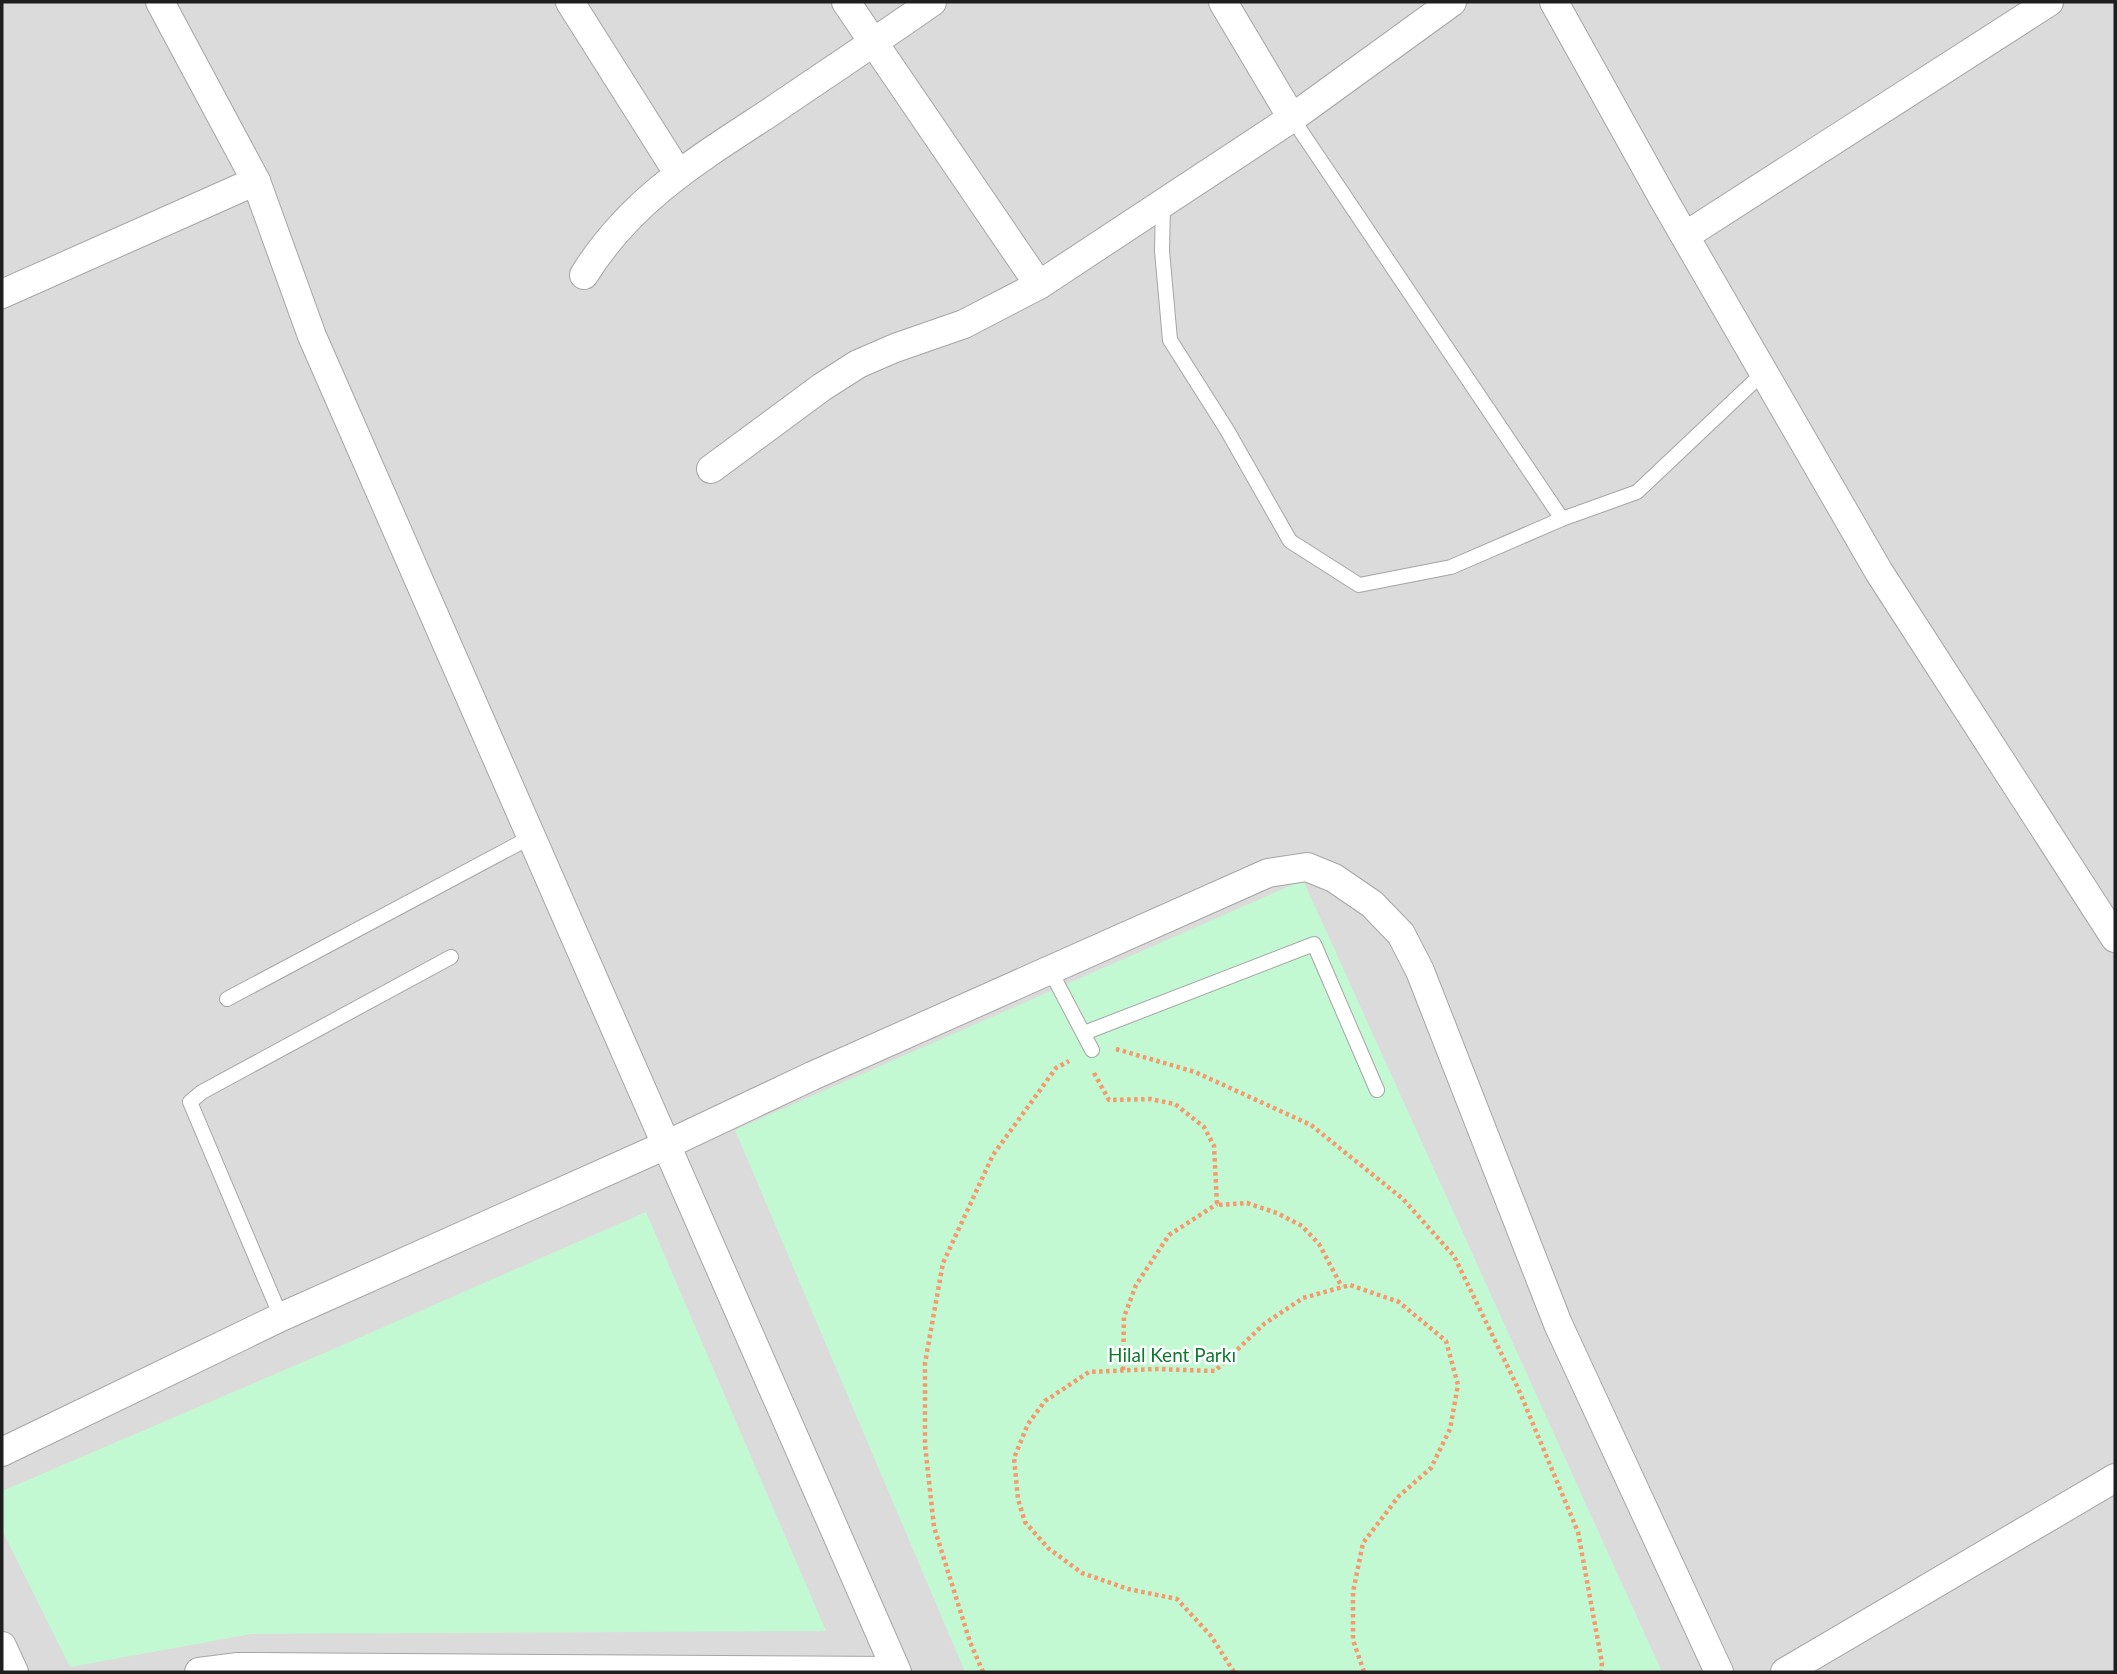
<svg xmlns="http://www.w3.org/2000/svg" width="2117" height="1674" font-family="Lato,sans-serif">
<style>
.residential{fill:#dcdbdb}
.park{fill:#c2f8d2}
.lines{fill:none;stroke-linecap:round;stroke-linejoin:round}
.lane-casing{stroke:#a5a5a5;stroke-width:16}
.street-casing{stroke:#a5a5a5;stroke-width:30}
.path{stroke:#f6996d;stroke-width:4.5;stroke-dasharray:3.5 3.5;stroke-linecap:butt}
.lane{stroke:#fff;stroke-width:14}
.street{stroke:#fff;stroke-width:28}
.labels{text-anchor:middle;stroke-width:5;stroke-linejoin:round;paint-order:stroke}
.park-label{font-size:19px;fill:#0e7a2f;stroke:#fff}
</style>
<rect width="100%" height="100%" fill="#efede4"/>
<rect class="residential" x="2" y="2" width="2113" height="1670"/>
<g class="park">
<polygon points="1303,880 1662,1672 965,1672 735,1130"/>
<polygon points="646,1212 826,1631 252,1634 70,1667 2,1530 2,1491 338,1347"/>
</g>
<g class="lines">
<g class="lane-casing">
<g id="lane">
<polyline points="1292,118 1562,519"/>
<polyline points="1163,203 1162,251 1170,340 1227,430 1290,541 1359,585 1451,567 1562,519 1637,492 1764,372"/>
<polyline points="1050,970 1092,1050"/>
<polyline points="227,999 531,837"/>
<polyline points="1084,1033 1314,944 1377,1090"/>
<polyline points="281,1317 190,1102 202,1092 451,957"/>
</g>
</g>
<g class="street-casing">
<g id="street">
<polyline points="160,2 256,181 312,336 897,1672"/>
<polyline points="570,2 678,173"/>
<polyline points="846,2 1039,285"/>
<polyline points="1223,2 1292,118"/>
<polyline points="1554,2 1664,200 1879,572 2115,938"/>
<polyline points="1685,236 2049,2"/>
<path d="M584,275C631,199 699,159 772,111C825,75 879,39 932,2"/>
<polyline points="2,294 256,181"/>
<polyline points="711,469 822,387 858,364 895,348 964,324 1039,285 1292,118 1452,2"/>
<polyline points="2,1452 281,1317 666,1145 812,1076 1268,873 1307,867 1334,878 1372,904 1401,934 1420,971 1558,1324 1719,1672"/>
<polyline points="2,1646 14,1672"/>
<polyline points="199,1672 238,1667 896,1671"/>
<polyline points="1785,1672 2115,1478"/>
</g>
</g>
<g class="path">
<polyline points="1116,1049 1195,1072 1311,1125 1403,1199 1454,1256 1518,1388 1578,1532 1602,1663 1601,1672"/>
<polyline points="1094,1073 1109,1100 1150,1099 1175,1104 1204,1127 1214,1146 1217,1205 1247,1203 1277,1213 1302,1226 1319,1244 1342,1287"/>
<polyline points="1123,1370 1124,1317 1136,1285 1169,1235 1217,1204"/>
<polyline points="983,1672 970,1642 934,1527 925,1445 925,1363 943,1263 993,1155 1056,1068 1069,1061"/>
<polyline points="1234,1672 1211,1636 1177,1599 1128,1589 1082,1573 1048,1548 1025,1522 1018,1499 1014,1458 1028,1424 1045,1401 1089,1372 1155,1369 1215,1371 1264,1324 1303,1298 1350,1285 1399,1302 1446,1341 1458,1385 1450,1429 1431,1468 1399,1496 1363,1543 1353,1592 1353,1640 1364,1672"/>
</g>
<use href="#lane" class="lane"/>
<use href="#street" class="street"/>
</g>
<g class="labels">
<g class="park-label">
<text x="1172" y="1362">Hilal Kent Parkı</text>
</g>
</g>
<rect width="2117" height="1674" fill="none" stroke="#1e1e1e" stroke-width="7"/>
</svg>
